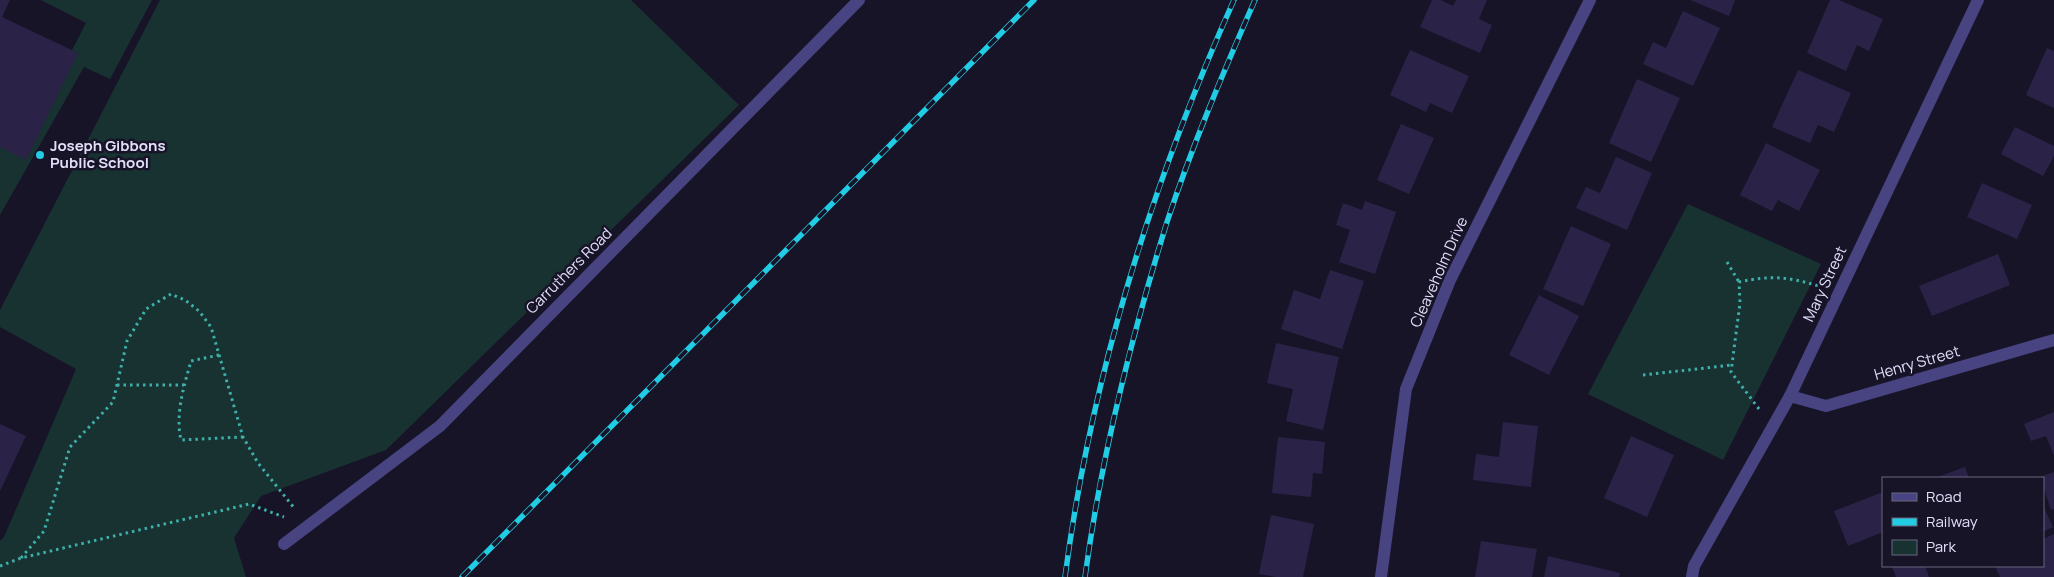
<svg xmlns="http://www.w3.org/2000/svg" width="2054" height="577" font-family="Manrope,sans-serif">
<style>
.green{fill:#173231}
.building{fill:#2a2247}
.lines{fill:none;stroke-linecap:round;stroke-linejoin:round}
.path{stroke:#3fafab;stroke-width:3;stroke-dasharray:2.5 4;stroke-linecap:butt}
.minor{stroke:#484482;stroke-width:12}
.rail-casing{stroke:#21cce5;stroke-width:5.5}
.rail{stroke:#181428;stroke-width:4;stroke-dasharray:11;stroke-linecap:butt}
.poi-dot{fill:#21cce5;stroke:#181428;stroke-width:2}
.labels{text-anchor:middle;stroke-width:5;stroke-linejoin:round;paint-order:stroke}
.poi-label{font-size:15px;font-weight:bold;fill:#e3dffb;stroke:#181428;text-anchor:start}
.street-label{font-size:15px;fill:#e3dffb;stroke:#181428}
</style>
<rect width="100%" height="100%" fill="#181428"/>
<g class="green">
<polygon points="41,0 152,0 110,79 84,67 0,215 0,123 28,135 86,23"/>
<polygon points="160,0 631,0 739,105 386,450 261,496 234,538 246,577 0,577 0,541 4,537 76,369 0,327 0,310"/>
<polygon points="1688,204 1821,264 1723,460 1588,394"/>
</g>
<g class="building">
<polygon points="0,0 10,0 2,17 78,53 26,160 0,147"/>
<polygon points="1432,0 1441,0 1453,6 1456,0 1487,0 1479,19 1492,25 1480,53 1420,27"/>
<polygon points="1690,0 1735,0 1729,16"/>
<polygon points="1830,0 1839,0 1883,19 1869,51 1857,45 1846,71 1807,53"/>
<polygon points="1683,11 1720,28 1693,86 1643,64 1653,42 1666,48"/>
<polygon points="2047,48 2054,51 2054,108 2026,95"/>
<polygon points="1410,50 1469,76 1452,113 1430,103 1426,112 1390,95"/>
<polygon points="1798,70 1851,93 1834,132 1818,125 1810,143 1772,127"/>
<polygon points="1637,79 1680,98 1651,162 1609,143"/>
<polygon points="1401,124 1434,138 1409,194 1377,180"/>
<polygon points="2015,127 2054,146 2054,156 2043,176 2001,154"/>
<polygon points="1766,143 1820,170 1799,211 1778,200 1772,211 1740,195"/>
<polygon points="1616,157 1652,173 1627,230 1576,208 1586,187 1600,193"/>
<polygon points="1982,183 2032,205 2017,239 1967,217"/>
<polygon points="1365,201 1396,212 1375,274 1339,262 1350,230 1336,225 1343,203 1362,210"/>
<polygon points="1571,226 1611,244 1583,306 1543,289"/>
<polygon points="1998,254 2010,285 1932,316 1919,286"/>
<polygon points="1330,270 1364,281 1342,349 1281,329 1294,290 1320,299"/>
<polygon points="1539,295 1579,316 1549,375 1509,355"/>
<polygon points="1276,343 1339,357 1323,430 1286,421 1293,389 1267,383"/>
<polygon points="2054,412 2054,456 2046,436 2031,441 2024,424"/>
<polygon points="1503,422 1538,426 1531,487 1473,480 1476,454 1499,457"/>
<polygon points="0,424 26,436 0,491"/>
<polygon points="1631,436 1674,455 1647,517 1604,498"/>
<polygon points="1278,437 1325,442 1322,474 1313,473 1311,497 1272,493"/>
<polygon points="1965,467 1969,478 1935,478"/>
<polygon points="2054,472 2054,509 2051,510 2043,486 2043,478 2037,478"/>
<polygon points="1883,492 1883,532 1848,546 1834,511"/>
<polygon points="2043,505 2053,527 2043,532"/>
<polygon points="1271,515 1314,524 1303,577 1276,577 1259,574"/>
<polygon points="2054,534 2054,577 2000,577 1995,566 2043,566 2043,539"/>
<polygon points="1481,541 1537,549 1532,577 1475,577"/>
<polygon points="1548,556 1620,573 1619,577 1544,577"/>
<polygon points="1892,566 1925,566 1929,577 1896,577"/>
</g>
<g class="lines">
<g class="path">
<polyline points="1727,262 1739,282"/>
<path d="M219,355L191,361C184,386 175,414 181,440L243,437"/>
<polyline points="1643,375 1732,365"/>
<polyline points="117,385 184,385"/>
<path d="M1759,409L1731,372L1740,303L1739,282C1772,275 1788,277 1819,286"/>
<polyline points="21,558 44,531 70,447 113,402 127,341 146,309 171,294 185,300 199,311 211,327 243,437 258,463 295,509"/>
<polyline points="0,566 21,558 249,504 284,517"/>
</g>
<g class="minor">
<polyline points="1790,396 1826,406 2054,340"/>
<polyline points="284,544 440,426 859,0"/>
<polyline points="1381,577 1406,389 1450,280 1590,0"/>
<polyline points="1692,577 1694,566 1790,396 1978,0"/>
</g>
<g class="rail-casing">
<g id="rail">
<polyline points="462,577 1034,0"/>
<path d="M1065,577C1091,378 1152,183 1234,0"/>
<path d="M1085,577C1101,457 1131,338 1167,222C1192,146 1223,73 1255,0"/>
</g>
</g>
<use href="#rail" class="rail"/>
</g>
<circle class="poi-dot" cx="40" cy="155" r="5"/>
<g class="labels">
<g class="poi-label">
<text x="50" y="151">Joseph Gibbons<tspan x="50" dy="17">Public School</tspan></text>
</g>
<g class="street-label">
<text transform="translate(569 271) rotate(-45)" y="5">Carruthers Road</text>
<text transform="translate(1439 272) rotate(-66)" y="5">Cleaveholm Drive</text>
<text transform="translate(1825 284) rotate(-65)" y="5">Mary Street</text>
<text transform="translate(1917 363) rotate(-16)" y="5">Henry Street</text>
</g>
</g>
<rect x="1882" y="477" width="162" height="90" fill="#181428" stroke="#69657c"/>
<rect x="1892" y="493" width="25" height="8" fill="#484482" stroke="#69657c"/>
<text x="1926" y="502" font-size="15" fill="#e3dffb">Road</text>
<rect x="1892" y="518" width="25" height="8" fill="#21cce5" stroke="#69657c"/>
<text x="1926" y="527" font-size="15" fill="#e3dffb">Railway</text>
<rect x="1892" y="540" width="25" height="15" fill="#173231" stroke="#69657c"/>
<text x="1926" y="552" font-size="15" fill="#e3dffb">Park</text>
</svg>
